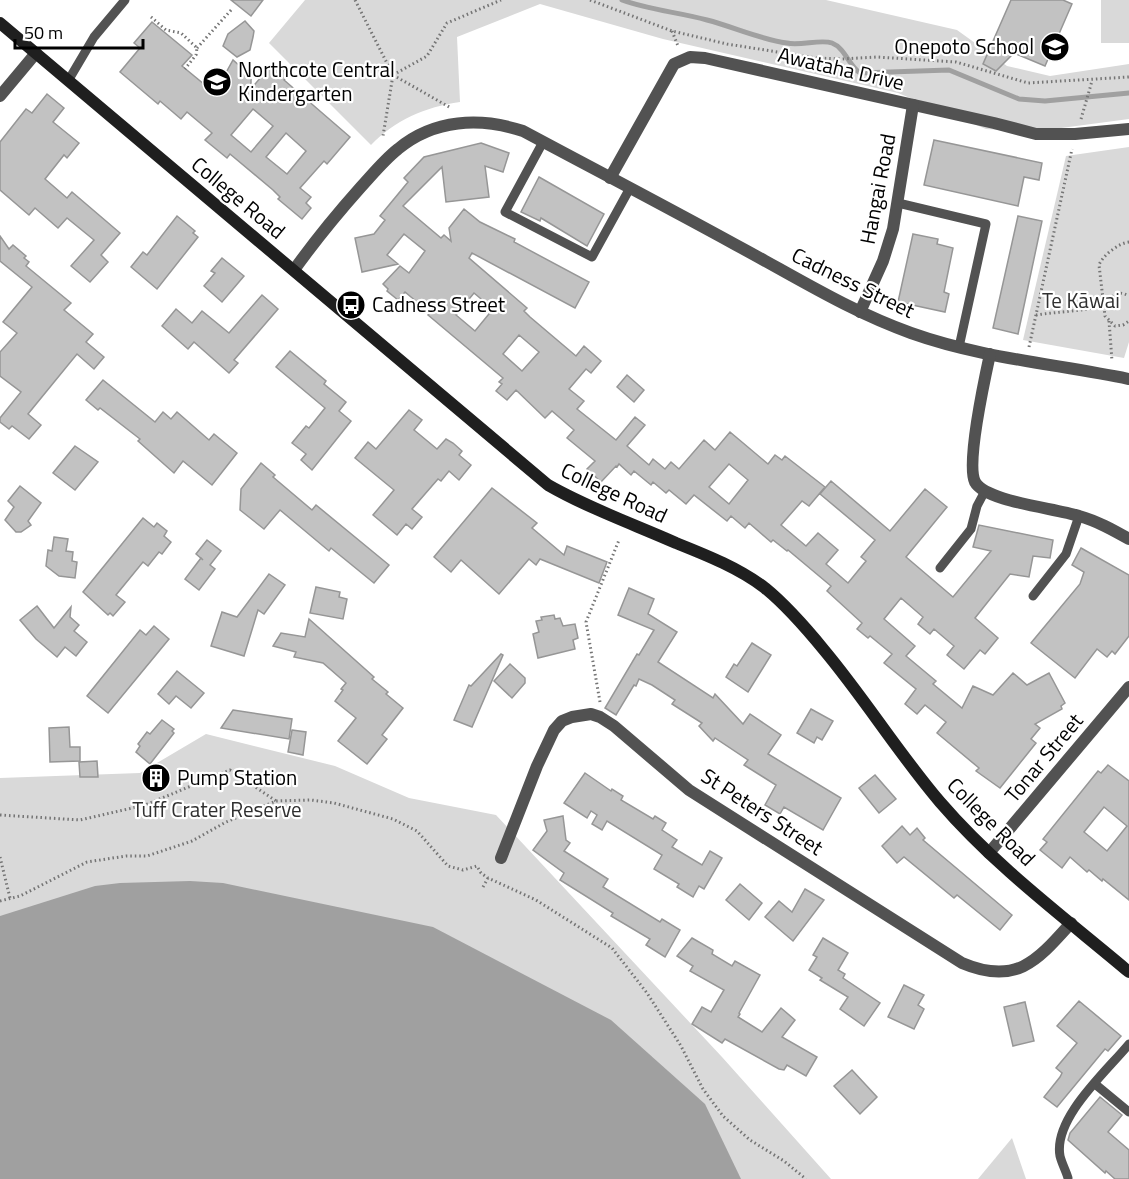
<svg xmlns="http://www.w3.org/2000/svg" width="1129" height="1179" font-family="'Titillium Web',sans-serif">
<style>
.green{fill:#d9d9d9}
.water{fill:#a0a0a0}
.lines{fill:none;stroke-linecap:round;stroke-linejoin:round}
.stream{stroke:#a0a0a0;stroke-width:5}
.building{fill:#c2c2c2;stroke:#969696;stroke-width:1.5;fill-rule:evenodd}
.path{stroke:#747474;stroke-width:3;stroke-dasharray:1.5 3;stroke-linecap:butt}
.service{stroke:#525252;stroke-width:9}
.minor{stroke:#525252;stroke-width:12}
.secondary{stroke:#1f1f1f;stroke-width:12}
.labels{text-anchor:middle;stroke-width:4.5;stroke-linejoin:round;paint-order:stroke}
.poi-label{font-size:21px;fill:#000;stroke:#fff;text-anchor:start}
.street-label{font-size:21px;fill:#000;stroke:#fff}
.park-label{font-size:21px;fill:#303030;stroke:#fff}
</style>
<rect width="100%" height="100%" fill="#fff"/>
<g class="green">
<path d="M305,0H826L957,30L1007,66L1050,76L1129,64V119L1031,132L986,129L898,93L663,39L540,4L457,37L460,102C425,107 395,120 371,145L269,43Z"/>
<rect x="1101" y="0" width="28" height="43"/>
<polygon points="1129,147 1129,342 1124,358 1023,340 1066,156"/>
<polygon points="206,734 335,766 409,798 496,815 722,1057 831,1179 0,1179 0,778 140,773"/>
<polygon points="1012,1138 1026,1179 978,1179"/>
</g>
<polygon class="water" points="190,881 223,883 433,927 611,1020 705,1104 741,1179 0,1179 0,916 95,886 120,883"/>
<g class="lines">
<path class="stream" d="M622,0C649,10 678,12 707,20C734,27 759,39 787,43C800,46 821,39 832,43C845,48 849,66 860,73L949,70L1019,99L1045,101L1129,93"/>
</g>
<g class="building">
<polygon points="231,0 263,0 251,16"/>
<polygon points="1011,0 1063,0 1072,4 1045,66 1014,53 996,71 983,64"/>
<polygon points="245,21 254,31 253,37 250,50 237,57 223,46 228,34"/>
<path d="M152,22L192,55L182,66L210,89L223,78L233,60L251,76V89L271,65H277L288,75L284,80L350,137L327,164L324,161L300,188L311,197L306,203L311,208L302,219L278,199L280,197L273,190L230,154L227,158L205,140L212,133L187,112L181,119L160,101L158,104L120,72L140,48L134,43ZM253,109L273,126L251,152L231,135ZM286,133L306,151L287,174L266,157Z"/>
<polygon points="47,94 64,108 53,122 79,143 67,158 64,155 45,179 67,198 72,192 120,233 101,255 108,262 90,282 71,266 94,240 67,218 58,228 35,208 29,215 0,190 0,142 26,109 32,113"/>
<polygon points="934,140 1042,163 1039,180 1024,177 1018,206 924,185"/>
<path d="M481,143L509,153L503,172L485,166L489,197L446,202L442,167L403,206L441,238L444,235L451,241L449,228L464,209L480,222L515,239L514,242L589,282L575,308L472,253L469,258L527,308L524,311L530,317L576,356L584,346L601,361L591,373L586,369L569,389L584,401L577,409L616,440L635,417L645,425L627,446L649,465L653,459L665,469L671,462L679,469L704,440L715,450L730,432L768,464L775,455L782,460L785,456L825,487L809,506L802,501L781,525L806,546L818,533L838,550L826,564L848,583L866,561L861,557L875,540L820,494L831,481L890,531L925,489L947,507L906,557L953,597L991,551L973,547L979,525L1053,540L1050,558L1033,556L1029,577L1010,574L975,618L998,638L985,654L980,650L964,669L947,655L954,646L934,629L930,634L918,624L923,617L901,598L884,619L915,646L906,656L936,681L933,684L962,708L973,686L993,695L1013,673L1027,685L1049,673L1065,703L1061,706L1062,709L1035,724L1040,728L1031,739L1036,743L1000,788L976,771L979,768L937,733L946,722L925,705L917,714L905,704L916,689L884,663L892,654L870,636L868,638L857,629L862,623L827,591L831,586L788,550L787,551L773,540L771,542L749,523L745,528L731,516L727,521L694,495L686,504L669,490L666,493L653,482L651,485L634,471L631,475L619,464L617,467L616,466L601,482L587,469L595,461L567,438L574,430L552,411L545,418L516,390L507,400L496,391L502,384L499,382L503,378L428,315L430,313L405,292L398,300L387,291L388,289L383,284L400,266L409,273L425,251L404,234L387,255L398,264L362,272L355,238L374,234L385,220L380,216L408,182L404,178L424,157ZM474,293L493,309L475,331L456,315ZM519,335L539,352L522,371L503,354ZM729,464L748,480L729,504L709,487Z"/>
<polygon points="539,177 604,214 587,246 541,218 540,221 521,212"/>
<polygon points="177,216 195,231 193,233 198,237 157,289 131,267 143,252 147,255"/>
<polygon points="1018,216 1042,221 1018,334 993,328"/>
<polygon points="913,234 938,239 937,244 953,248 944,292 949,294 945,312 898,302"/>
<polygon points="0,236 9,249 13,245 26,256 24,258 29,262 26,266 71,303 64,310 93,334 86,342 104,357 94,369 77,354 28,414 41,425 29,439 12,426 9,429 0,422 0,418 21,392 0,376 0,352 17,333 3,322 32,287 0,261"/>
<polygon points="222,258 244,276 222,302 204,286 215,273 211,271"/>
<polygon points="262,295 278,309 234,360 238,363 229,373 194,342 188,349 162,326 176,309 192,323 202,311 229,333"/>
<polygon points="290,351 326,381 324,384 346,402 339,411 351,421 312,470 301,460 306,454 292,443 306,426 309,428 325,408 276,367"/>
<polygon points="627,375 644,390 634,402 617,387"/>
<polygon points="103,380 155,422 163,412 171,419 177,412 209,440 214,434 237,453 212,485 183,461 174,473 138,441 140,439 100,408 98,410 86,400"/>
<polygon points="409,410 422,420 414,430 437,449 446,439 453,443 462,451 459,455 471,465 459,480 449,471 441,481 438,479 412,509 422,517 412,529 406,524 397,535 373,515 394,490 355,458 368,442 376,449"/>
<polygon points="75,446 98,462 75,490 53,473"/>
<polygon points="261,463 275,475 273,477 312,510 316,505 389,565 374,583 331,548 329,551 280,510 264,529 240,510 241,489"/>
<polygon points="20,486 41,503 28,521 31,525 21,532 16,532 5,520 14,507 8,501"/>
<polygon points="492,488 537,523 532,528 564,555 567,546 607,562 599,583 540,559 536,565 529,559 499,594 461,560 451,572 434,557"/>
<polygon points="143,518 154,527 157,523 167,531 164,536 171,542 162,554 159,552 148,566 143,562 116,595 125,602 113,616 110,613 108,615 83,592"/>
<polygon points="54,537 68,539 66,551 73,552 72,561 77,562 75,578 59,576 46,566 48,550 52,551"/>
<polygon points="207,540 221,551 210,565 215,569 199,590 185,579 201,558 203,560 196,554"/>
<polygon points="1081,548 1129,575 1129,636 1115,654 1112,651 1107,657 1097,649 1075,678 1031,643 1080,584 1084,572 1072,565"/>
<polygon points="269,574 285,585 264,614 258,610 244,656 211,646 222,612 237,617"/>
<polygon points="316,587 340,592 339,597 347,599 343,619 310,613"/>
<polygon points="629,588 654,599 648,614 677,632 658,662 713,698 715,694 743,724 750,714 781,735 768,754 841,798 823,830 784,807 780,814 765,805 776,785 744,765 748,760 715,738 713,741 699,726 702,723 672,704 675,700 652,685 639,679 636,686 634,685 616,715 605,708 637,654 639,655 654,630 618,615"/>
<polygon points="37,606 54,628 71,607 70,617 79,625 74,631 87,642 76,656 65,647 57,657 36,639 20,620"/>
<polygon points="554,615 555,619 560,618 563,626 575,624 578,638 573,640 575,649 538,658 533,634 539,632 536,621 542,620 541,617"/>
<polygon points="309,619 374,677 372,679 388,692 386,694 403,708 382,735 387,739 367,764 338,741 356,718 335,701 343,690 341,689 346,683 323,663 294,657 296,652 273,646 281,633 305,637"/>
<polygon points="154,626 169,639 108,713 87,696 140,630 146,635"/>
<polygon points="752,643 771,655 748,692 726,677 734,664 737,666"/>
<polygon points="501,654 503,655 472,727 454,720 469,685 471,686"/>
<polygon points="510,664 525,678 525,683 512,698 494,681"/>
<polygon points="177,671 204,693 191,708 176,696 169,704 158,694"/>
<polygon points="811,709 833,721 822,740 817,737 814,743 797,733"/>
<polygon points="233,710 292,719 289,739 221,728"/>
<polygon points="162,720 174,729 172,731 174,733 150,764 136,752 140,746 138,744 147,732 150,734"/>
<polygon points="69,727 70,747 80,747 80,761 50,762 49,728"/>
<polygon points="292,730 306,732 303,755 288,752"/>
<polygon points="97,761 98,777 80,777 79,762"/>
<path d="M1108,765L1129,781V900L1103,879L1102,881L1089,870L1087,872L1070,857L1062,868L1040,850L1047,842L1043,839L1098,771L1101,773ZM1104,807L1127,826L1107,851L1084,832Z"/>
<polygon points="585,773 611,791 612,789 623,796 621,800 653,819 655,816 666,823 662,830 677,840 672,847 702,865 710,851 722,858 704,889 699,886 693,897 677,887 679,884 654,869 662,855 607,821 602,830 592,824 597,815 591,811 587,818 564,803"/>
<polygon points="875,775 896,799 879,813 859,788"/>
<polygon points="563,816 566,840 570,843 564,851 608,879 603,887 660,922 662,919 680,930 665,957 646,945 650,939 611,916 613,913 560,880 564,873 533,850 547,831 544,820"/>
<polygon points="902,826 910,835 917,828 925,838 923,840 1012,915 1000,930 957,895 954,898 904,857 897,863 882,846"/>
<polygon points="740,884 762,903 749,920 726,900"/>
<polygon points="805,889 824,900 793,941 765,917 779,901 792,912"/>
<polygon points="692,938 713,950 712,954 732,966 735,961 760,975 739,1013 740,1014 738,1017 762,1032 781,1008 795,1020 782,1037 817,1057 806,1076 787,1065 784,1070 779,1069 725,1039 722,1043 692,1024 702,1007 711,1012 724,990 690,971 693,966 677,956"/>
<polygon points="823,938 848,953 838,970 845,974 843,978 880,1003 864,1026 840,1009 848,997 820,980 822,978 809,970 817,957 813,955"/>
<polygon points="904,985 924,995 918,1005 924,1009 914,1029 888,1017"/>
<polygon points="1079,1001 1121,1036 1108,1051 1105,1049 1057,1107 1044,1097 1060,1077 1062,1073 1056,1068 1077,1043 1057,1026"/>
<polygon points="1025,1002 1034,1041 1013,1046 1004,1007"/>
<polygon points="852,1070 877,1097 860,1114 834,1086"/>
<polygon points="1100,1097 1122,1115 1108,1132 1129,1150 1129,1179 1115,1179 1106,1171 1105,1173 1068,1140 1070,1133"/>
</g>
<g class="lines">
<g class="path">
<polyline points="355,0 393,75 383,136"/>
<polyline points="590,0 672,31 727,44 816,58 842,59 877,57 956,62 1028,83 1129,77"/>
<polyline points="151,17 166,30 181,33 197,48 196,55 185,69"/>
<polyline points="672,31 678,46"/>
<polyline points="197,48 232,9"/>
<polyline points="393,75 427,56 447,23 501,0"/>
<polyline points="393,75 451,108"/>
<polyline points="1081,119 1092,81"/>
<path d="M1129,242C1119,243 1103,255 1099,265L1105,316L1115,326L1123,325L1129,321"/>
<path d="M1036,315C1055,312 1084,311 1102,306C1113,302 1112,287 1129,296"/>
<polyline points="1109,321 1112,361"/>
<polyline points="1029,347 1072,149"/>
<polyline points="600,702 586,622 619,540"/>
<polyline points="0,815 80,820 145,805 230,770 276,801"/>
<polyline points="0,857 10,898"/>
<polyline points="483,887 488,878"/>
<polyline points="0,901 20,896 87,862 126,856 147,856 192,841 226,822 276,801 311,800 334,803 393,819 417,831 448,866 463,870 477,866 481,873 488,878 536,900 612,948 647,993 681,1046 703,1089 723,1116 750,1140 784,1161 806,1179"/>
</g>
<g class="service">
<polyline points="68,81 94,37 125,0"/>
<polyline points="543,142 505,212 592,257 630,188"/>
<polyline points="898,203 986,224 959,347"/>
<polyline points="940,568 971,529 977,506 985,491"/>
<polyline points="1033,596 1066,554 1079,516"/>
<polyline points="1095,1084 1129,1112"/>
<path d="M1068,1178C1066,1171 1062,1164 1060,1156C1053,1118 1107,1071 1129,1044"/>
</g>
<g class="minor">
<polyline points="0,96 36,53"/>
<polyline points="610,178 674,64 690,57 705,58 994,123 1036,134 1075,134 1129,129"/>
<path d="M294,270C314,242 336,215 360,188C372,175 384,160 398,149C434,119 480,117 523,131C594,169 665,206 736,245C794,276 849,311 911,333C981,358 1056,364 1129,379"/>
<polyline points="860,312 883,261 893,229 913,105"/>
<path d="M990,354C985,377 966,464 975,482C986,502 1056,508 1079,516C1097,521 1113,530 1129,539"/>
<polyline points="989,853 1129,687"/>
<path d="M501,858L537,766L554,730L562,721L572,717L591,714L600,717L614,726L689,790L962,963C1016,986 1037,961 1071,923"/>
</g>
<path class="secondary" d="M0,23L548,485C588,508 633,524 676,543C706,555 739,568 765,588C787,606 806,628 824,650C865,699 899,754 940,802C995,866 1065,918 1129,972"/>
</g>
<defs>
<g id="school-disc" transform="scale(1.5)"><circle r="9.5" fill="#000" stroke="#fff"/><path d="M0-5L7-2L0 1L-7-2ZM-4 1L0 2.5L4 1V4Q0 6-4 4Z" fill="#fff"/></g>
<g id="bus-disc" transform="scale(1.5)"><circle r="9.5" fill="#000" stroke="#fff"/><path d="M-5-6H5V4H4V6H2V4H-2V6H-4V4H-5ZM-3.5-4V0h7V-4ZM-3.5 1.2v1.5H-2V1.2ZM2 1.2v1.5H3.5V1.2Z" fill="#fff"/></g>
<g id="building-disc" transform="scale(1.5)"><circle r="9.5" fill="#000" stroke="#fff"/><path d="M-4-6H4V6H1V3H-1V6H-4ZM-2.5-4.3h1.7v1.8h-1.7ZM.8-4.3h1.7v1.8H.8ZM-2.5-1h1.7V.8h-1.7ZM.8-1h1.7V.8H.8Z" fill="#fff"/></g>
</defs>
<g fill-rule="evenodd">
<use href="#school-disc" x="1055" y="47"/>
<use href="#school-disc" x="217" y="82"/>
<use href="#bus-disc" x="351" y="305"/>
<use href="#building-disc" x="156" y="778"/>
</g>
<g class="labels">
<g class="poi-label">
<text x="1034" y="54" text-anchor="end">Onepoto School</text>
<text x="238" y="77">Northcote Central<tspan x="238" dy="24">Kindergarten</tspan></text>
<text x="372" y="312">Cadness Street</text>
<text x="177" y="785">Pump Station</text>
</g>
<g class="street-label">
<text transform="translate(841 69) rotate(13)" y="7">Awataha Drive</text>
<text transform="translate(878 189) rotate(-79)" y="7">Hangai Road</text>
<text transform="translate(238 198) rotate(40)" y="7">College Road</text>
<text transform="translate(853 283) rotate(26)" y="7">Cadness Street</text>
<text transform="translate(614 493) rotate(25)" y="7">College Road</text>
<text transform="translate(1044 758) rotate(-50)" y="7">Tonar Street</text>
<text transform="translate(762 812) rotate(33)" y="7">St Peters Street</text>
<text transform="translate(991 822) rotate(45)" y="7">College Road</text>
</g>
<g class="park-label">
<text x="1081" y="308">Te Kāwai</text>
<text x="217" y="817">Tuff Crater Reserve</text>
</g>
</g>
<path d="M15 39v9h128v-9" fill="none" stroke="#000000" stroke-width="3"/>
<text x="24" y="39" font-size="18" fill="#000000" stroke="#ffffff" stroke-width="4.5" paint-order="stroke">50 m</text>
</svg>
